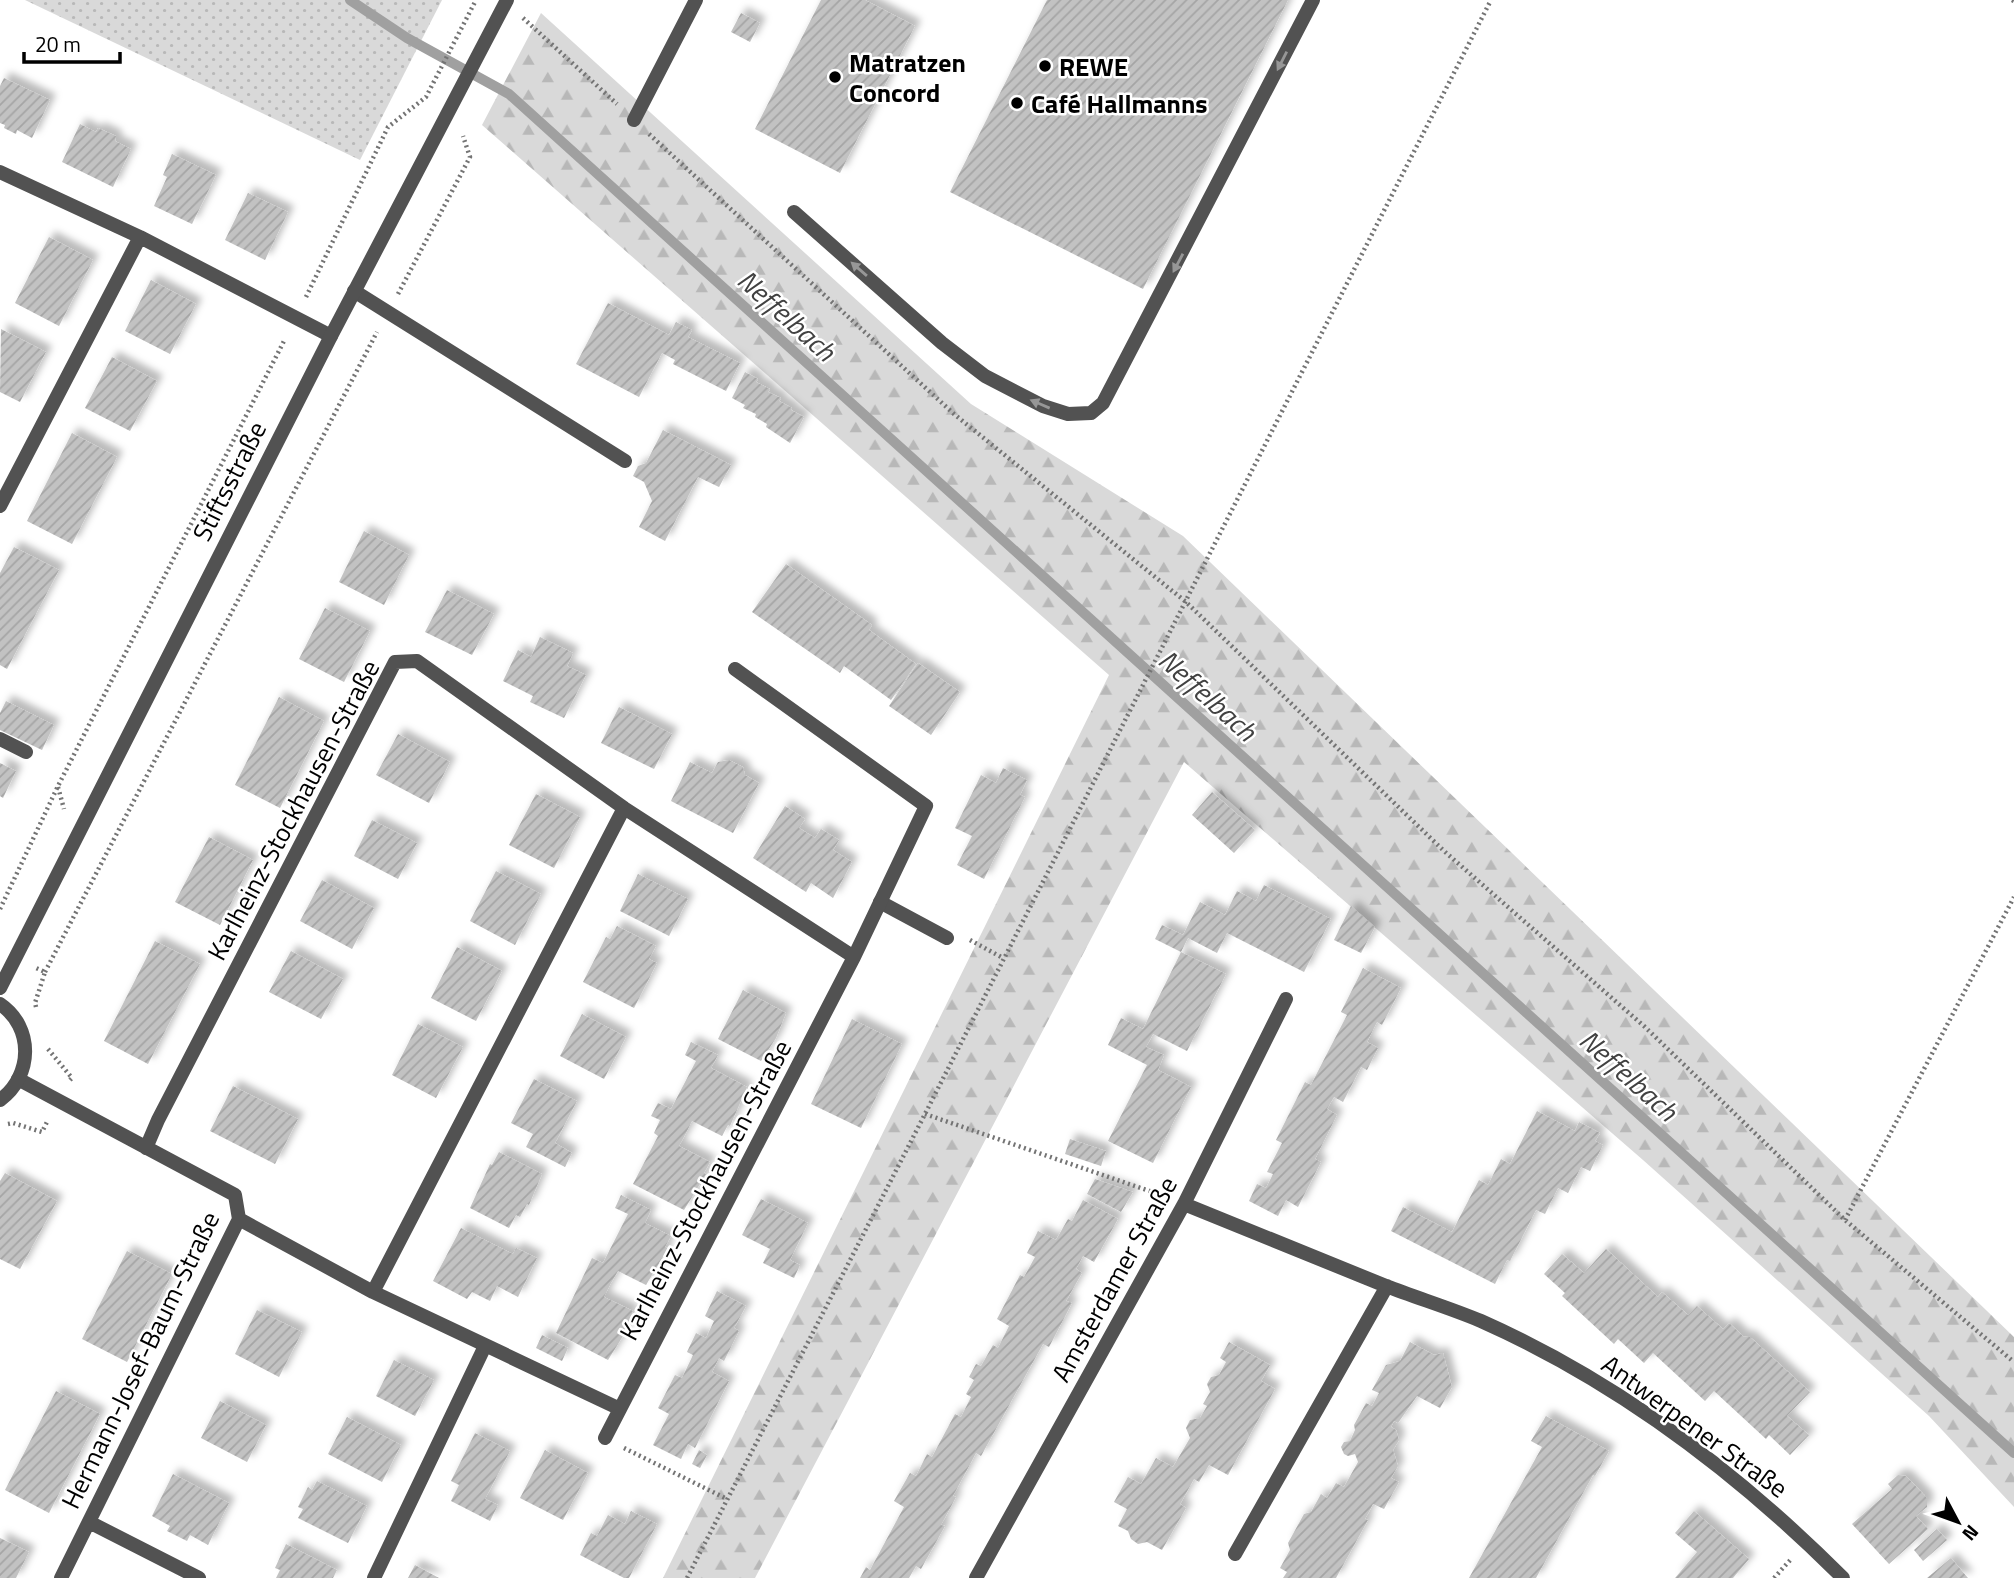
<svg xmlns="http://www.w3.org/2000/svg" width="2014" height="1578" font-family="'Titillium Web',sans-serif">
<defs>
<pattern id="grass-dots" width="8" height="8" patternUnits="userSpaceOnUse" patternTransform="scale(1.75)"><rect width="8" height="8" fill="#d9d9d9"/><path d="M2 2h.1M6 6h.1" fill="none" stroke="#b8b8b8" stroke-width="1.8" stroke-linecap="round"/></pattern>
<pattern id="forest-firs" width="22" height="20" patternUnits="userSpaceOnUse" patternTransform="scale(1.75)"><rect width="22" height="20" fill="#d9d9d9"/><path d="M5 1l3.5 6h-7zM16 11l3.5 6h-7z" fill="#b8b8b8"/></pattern>
<pattern id="building-hatch" width="6" height="6" patternUnits="userSpaceOnUse" patternTransform="scale(1.75)"><rect width="6" height="6" fill="#c2c2c2"/><path d="M-1 1l2-2M0 6l6-6M5 7l2-2" fill="none" stroke="#a5a5a5"/></pattern>
<filter id="shadow"><feDropShadow dx="6" dy="-6" stdDeviation="3.5" flood-color="#0004"/></filter>
</defs>
<rect width="100%" height="100%" fill="#fff"/>
<path fill="url(#grass-dots)" d="M25,0H442L360,160Z"/>
<path fill="url(#forest-firs)" d="M541,13L971,404L1183,536L2014,1337V1507L1929,1416L1643,1160L1184,762L755,1578H663L1109,675L482,125Z"/>
<g fill="none" stroke-linecap="round" stroke-linejoin="round">
<path stroke="#a0a0a0" stroke-width="10" d="M350,0L407,38L509,94L2014,1453"/>
</g>
<path fill="url(#building-hatch)" filter="url(#shadow)" d="M821,0H865L915,26L840,173L755,129Z
M1047,0H1288L1143,289L950,192Z
M741,13L760,23L750,42L731,32Z
M4,78L50,100L32,138L17,130L16,134L4,128L5,125L0,123V86Z
M80,124L96,132L98,128L116,136L115,141L131,149L113,187L62,162Z
M172,154L216,175L192,224L154,206L167,177L163,175Z
M248,193L288,212L265,260L225,240Z
M49,237L93,260L59,326L15,303Z
M151,280L196,304L170,354L125,331Z
M608,303L669,335L676,322L692,330L688,337L740,363L726,391L673,364L675,360L662,353L639,397L576,364Z
M1,329L46,352L20,402L0,392Z
M112,357L157,381L130,431L85,408Z
M745,372L758,379L756,382L770,389L768,392L781,398L779,401L792,408L791,410L804,417L790,443L766,427L767,424L755,417L756,414L743,408L745,405L732,398Z
M663,430L731,465L719,487L698,477L665,541L639,527L652,501L644,482L633,476L638,466L646,463Z
M72,433L117,457L72,544L27,521Z
M364,531L409,555L384,605L339,582Z
M14,547L59,570L7,669L0,665V573Z
M786,564L872,625L869,630L916,664L891,700L844,666L840,673L752,612Z
M447,590L494,614L472,655L425,632Z
M325,608L370,631L344,682L299,659Z
M540,637L573,653L567,666L586,675L564,718L530,702L533,696L503,681L518,650L531,657Z
M918,663L960,692L931,735L889,706Z
M279,697L324,721L280,808L235,785Z
M6,701L54,725L42,750L0,730V713Z
M619,707L672,734L654,769L601,743Z
M398,734L450,762L429,803L376,775Z
M729,760L743,767L745,775L759,783L733,833L671,801L690,762L712,773L718,762Z
M0,763L16,771L3,798L0,796Z
M1003,768L1027,780L1020,795L1025,797L984,879L957,865L972,836L955,828L981,775L996,783Z
M1212,792L1255,830L1234,853L1192,815Z
M536,794L580,817L554,868L509,845Z
M785,806L805,819L799,828L815,838L821,829L839,840L833,850L852,862L833,898L811,883L806,892L753,858Z
M372,820L417,843L398,879L354,856Z
M209,837L253,860L220,925L175,902Z
M496,871L541,894L515,945L470,921Z
M638,874L688,899L669,936L620,911Z
M322,880L374,908L352,949L300,921Z
M1264,885L1331,919L1304,972L1227,933L1217,953L1188,938L1181,952L1226,974L1187,1051L1153,1034L1146,1047L1164,1055L1158,1070L1191,1087L1153,1163L1108,1141L1147,1065L1108,1045L1121,1018L1143,1029L1181,952L1155,939L1162,925L1183,935L1200,902L1225,915L1237,891L1256,901Z
M1351,906L1375,927L1361,953L1334,940Z
M617,926L656,946L649,959L657,963L634,1008L583,982L606,937L610,939Z
M155,941L200,964L148,1064L104,1041Z
M457,947L502,971L476,1021L431,998Z
M291,951L343,979L321,1019L269,992Z
M1363,968L1401,988L1382,1025L1377,1022L1367,1042L1378,1048L1367,1070L1361,1067L1343,1102L1334,1097L1327,1109L1337,1115L1315,1159L1321,1162L1298,1207L1286,1200L1278,1216L1249,1201L1257,1184L1266,1188L1273,1174L1267,1172L1282,1143L1276,1140L1305,1082L1311,1085L1317,1073L1347,1015L1341,1012Z
M743,990L786,1013L776,1038L761,1061L718,1039Z
M582,1014L626,1037L604,1079L560,1056Z
M852,1019L902,1044L861,1128L811,1104Z
M418,1024L463,1047L436,1098L392,1075Z
M691,1042L718,1055L711,1068L747,1087L730,1126L728,1125L722,1136L692,1121L686,1133L679,1146L710,1162L704,1173L706,1174L684,1210L633,1184L658,1136L654,1133L660,1120L651,1116L658,1103L671,1109L696,1061L685,1055Z
M534,1079L577,1101L555,1143L572,1153L565,1167L526,1147L533,1134L511,1123Z
M233,1086L298,1119L275,1164L210,1131Z
M1537,1111L1575,1131L1579,1122L1600,1133L1595,1141L1603,1145L1590,1171L1581,1167L1568,1193L1558,1188L1545,1214L1536,1210L1510,1261L1507,1260L1495,1284L1391,1231L1403,1207L1452,1232L1479,1180L1488,1185L1501,1159L1510,1164Z
M1070,1139L1106,1151L1101,1166L1065,1154Z
M499,1152L542,1174L529,1205L527,1204L520,1217L516,1215L509,1228L470,1208L490,1164L492,1165Z
M5,1173L57,1201L20,1269L0,1259V1181Z
M1095,1179L1133,1192L1121,1212L1087,1194Z
M621,1195L651,1210L645,1223L671,1236L665,1247L668,1248L646,1285L618,1271L611,1283L604,1297L633,1311L623,1336L608,1360L556,1333L592,1258L603,1263L628,1214L615,1208Z
M761,1199L808,1223L790,1260L800,1265L794,1278L763,1263L770,1249L742,1235Z
M1083,1200L1118,1219L1094,1262L1083,1256L1076,1269L1082,1273L1066,1301L1072,1303L1049,1347L1043,1344L981,1456L976,1453L953,1496L956,1497L941,1525L945,1526L921,1569L916,1566L909,1578H860L866,1567L870,1570L904,1507L894,1501L910,1473L916,1476L927,1454L932,1457L955,1414L961,1417L971,1397L966,1394L974,1380L969,1377L976,1364L981,1366L993,1345L998,1348L1009,1326L997,1319L1020,1275L1024,1277L1035,1257L1027,1253L1038,1231L1056,1240L1068,1219L1072,1221Z
M461,1228L513,1254L516,1248L537,1258L518,1297L497,1286L490,1301L472,1292L467,1299L433,1281Z
M1606,1249L1658,1297L1662,1292L1688,1315L1697,1306L1723,1329L1729,1323L1744,1337L1749,1336L1810,1392L1787,1416L1809,1435L1790,1455L1769,1435L1766,1439L1714,1391L1705,1401L1653,1353L1644,1363L1618,1339L1614,1344L1562,1296L1565,1293L1544,1274L1562,1254L1584,1273Z
M127,1251L172,1274L127,1362L82,1339Z
M717,1291L746,1306L734,1328L739,1331L724,1361L719,1358L712,1372L729,1381L695,1448L688,1444L681,1459L653,1445L669,1414L658,1408L675,1375L682,1378L693,1355L687,1352L696,1333L706,1338L714,1321L705,1316Z
M257,1310L302,1332L279,1377L235,1354Z
M542,1335L568,1348L562,1361L536,1348Z
M1229,1342L1270,1365L1261,1381L1275,1389L1228,1475L1209,1465L1199,1482L1194,1479L1180,1504L1186,1508L1162,1550L1147,1542L1138,1544L1131,1539L1128,1531L1118,1526L1127,1509L1114,1502L1128,1477L1141,1484L1156,1458L1173,1467L1190,1438L1186,1428L1190,1420L1200,1418L1207,1406L1203,1404L1210,1392L1207,1384L1211,1377L1219,1375L1226,1362L1220,1358Z
M1410,1342L1434,1355L1443,1353L1452,1387L1440,1408L1417,1396L1398,1423L1394,1421L1391,1427L1396,1430L1399,1440L1393,1450L1398,1466L1391,1478L1399,1482L1384,1509L1373,1504L1365,1519L1368,1520L1336,1578H1283L1287,1572L1280,1568L1290,1550L1288,1543L1304,1514L1311,1512L1321,1494L1327,1498L1336,1483L1344,1487L1358,1462L1355,1454L1348,1456L1344,1454L1341,1447L1344,1442L1350,1441L1355,1430L1354,1425L1366,1403L1372,1406L1379,1393L1372,1390L1386,1365L1400,1361Z
M394,1360L434,1380L415,1416L376,1396Z
M56,1391L100,1414L49,1513L5,1490Z
M220,1401L266,1425L247,1462L201,1438Z
M1546,1416L1609,1451L1595,1476L1593,1475L1536,1578H1469L1542,1447L1531,1441Z
M347,1417L401,1445L382,1482L328,1454Z
M475,1433L510,1451L485,1499L498,1505L490,1521L451,1501L459,1485L451,1481Z
M545,1450L588,1473L563,1520L520,1498Z
M699,1450L707,1455L700,1468L692,1464Z
M173,1474L229,1503L208,1545L190,1535L187,1541L167,1531L170,1526L152,1516Z
M1898,1475L1906,1476L1927,1498V1507L1916,1516L1928,1529L1889,1564L1852,1524L1892,1489L1888,1484Z
M317,1481L367,1506L348,1543L298,1518L303,1509L298,1507L308,1487L312,1490Z
M631,1511L657,1524L629,1578H624L580,1555L591,1533L597,1536L608,1515L625,1524Z
M1694,1511L1749,1559L1733,1578H1675L1697,1552L1675,1533Z
M1937,1529L1947,1540L1923,1561L1914,1550Z
M0,1538L29,1552L16,1578H0Z
M286,1544L337,1570L333,1578H276L280,1570L275,1568Z
M1951,1558L1968,1578H1927Z
M415,1565L439,1578H408Z"/>
<g fill="none" stroke-linecap="round" stroke-linejoin="round">
<path stroke="#747474" stroke-width="4.5" stroke-dasharray="2 3.5" stroke-linecap="butt" d="M2012,0L2014,1
M523,18L617,104
M649,134L954,414L1186,602L1444,851L1645,1027L1845,1220L2014,1362
M398,294L470,157L463,136
M306,297L388,127L426,97L476,0
M58,787L64,809
M0,909L58,786L285,339
M970,940L1003,958
M45,972L377,332
M36,1007L35,1003L45,972L36,968
M48,1049L72,1078L70,1080
M925,1114L1164,1196
M8,1124L13,1123L42,1132L47,1122
M1845,1220L2014,897
M624,1448L727,1499
M687,1578L925,1114L1491,0
M1774,1578L1792,1558"/>
<path stroke="#525252" stroke-width="14" d="M634,120L696,0
M794,212L942,343L985,376L1043,406L1068,414L1091,413L1103,403L1313,0
M354,291L625,461
M880,902L947,938"/>
<path stroke="#525252" stroke-width="14" d="M0,172L140,237L331,336
M0,506L140,237
M0,739L26,752
M18,1079L235,1195L239,1219L61,1578
M146,1148L158,1120L395,662L417,661L624,808L854,957
M1184,1204C1252,1231 1319,1259 1386,1286C1417,1298 1450,1308 1481,1321C1616,1381 1739,1474 1843,1578
M239,1219L373,1292L618,1408
M373,1292L624,808
M605,1438L854,957L926,806L735,669
M89,1522L199,1578
M1235,1554L1387,1286
M374,1578L485,1346
M976,1578L1184,1204L1286,999"/>
<path stroke="#525252" stroke-width="14" d="M0,988L331,336L507,0
M0,1004C34,1027 33,1076 0,1100"/>
</g>
<defs><path id="oneway-solid" d="M-6-.8H1V-3.2L6.5 0L1 3.2V.8H-6Z" transform="scale(1.75)"/></defs>
<g fill="#979797">
<use href="#oneway-solid" transform="translate(1282 61) rotate(117)"/>
<use href="#oneway-solid" transform="translate(1178 263) rotate(118)"/>
<use href="#oneway-solid" transform="translate(859 269) rotate(-139)"/>
<use href="#oneway-solid" transform="translate(1040 404) rotate(-157)"/>
</g>
<g fill="#000" stroke="#fff" stroke-width="2.5">
<circle cx="1045" cy="66" r="7"/>
<circle cx="835" cy="77" r="7"/>
<circle cx="1017" cy="103" r="7"/>
</g>
<g text-anchor="middle" dominant-baseline="central" stroke-width="5" stroke-linejoin="round" paint-order="stroke">
<g font-size="26" font-weight="bold" fill="#000" stroke="#fff" text-anchor="start">
<text x="849" y="62">Matratzen<tspan x="849" dy="30">Concord</tspan></text>
<text x="1059" y="66">REWE</text>
<text x="1031" y="103">Café Hallmanns</text>
</g>
<g font-size="26" fill="#000" stroke="#fff">
<text transform="translate(229 481) rotate(-63)">Stiftsstraße</text>
<text transform="translate(293 810) rotate(-62)">Karlheinz-Stockhausen-Straße</text>
<text transform="translate(705 1190) rotate(-62)">Karlheinz-Stockhausen-Straße</text>
<text transform="translate(1114 1279) rotate(-61)">Amsterdamer Straße</text>
<text transform="translate(140 1360) rotate(-64)">Hermann-Josef-Baum-Straße</text>
<text transform="translate(1695 1426) rotate(36)">Antwerpener Straße</text>
</g>
<g font-size="28" font-style="italic" fill="#414141" stroke="#fff">
<text transform="translate(787 315) rotate(42)">Neffelbach</text>
<text transform="translate(1208 695) rotate(42)">Neffelbach</text>
<text transform="translate(1629 1075) rotate(42)">Neffelbach</text>
</g>
</g>
<g transform="translate(1958 1522) rotate(131)" stroke="#ffffff" stroke-width="5" paint-order="stroke">
<path d="M0-5L12 26L0 18L-12 26Z" fill="#000000"/>
<text y="-10" font-size="19" font-weight="bold" text-anchor="middle" fill="#000000">N</text>
</g>
<path d="M24 52v10h96v-10" fill="none" stroke="#000000" stroke-width="3.5"/>
<text x="35" y="52" font-size="21" fill="#000000" stroke="#ffffff" stroke-width="5" paint-order="stroke">20 m</text>
</svg>
